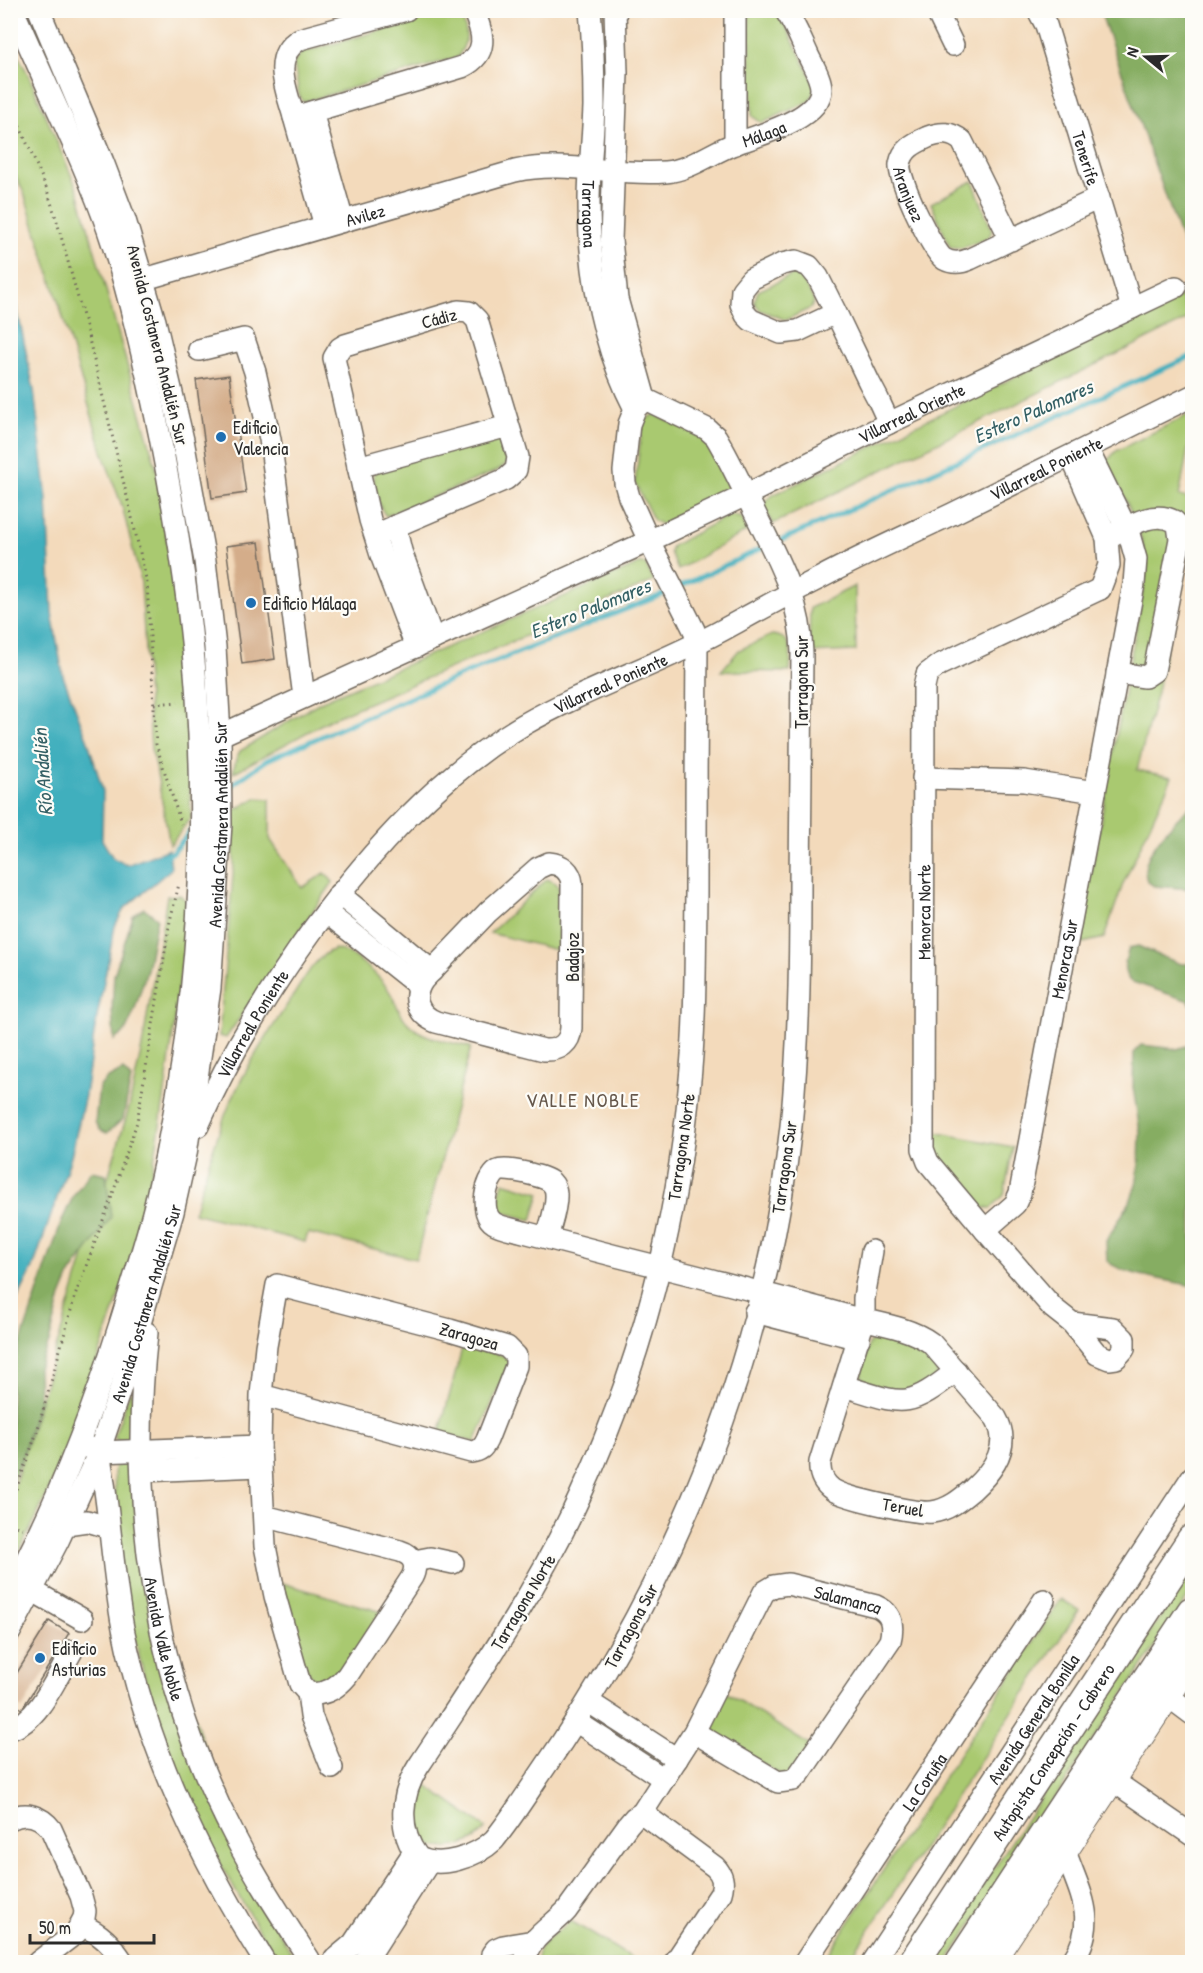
<svg xmlns="http://www.w3.org/2000/svg" width="1203" height="1973" font-family="'Patrick Hand',sans-serif">
<rect width="100%" height="100%" fill="#fdfcf7"/>
<filter id="ink" filterUnits="userSpaceOnUse"><feTurbulence type="fractalNoise" baseFrequency=".0167" numOctaves="2"/><feDisplacementMap in="SourceGraphic" scale="12" xChannelSelector="R" yChannelSelector="G"/><feConvolveMatrix kernelMatrix="1 2 1 2 8 2 1 2 1" color-interpolation-filters="sRGB"/></filter>
<filter id="wash" filterUnits="userSpaceOnUse"><feTurbulence type="fractalNoise" baseFrequency=".008" numOctaves="4" result="noise"/><feDisplacementMap in="SourceGraphic" scale="24" xChannelSelector="R" yChannelSelector="G"/><feGaussianBlur stdDeviation="1.35" result="paint"/><feColorMatrix in="noise" values="0 0 0 0 0 0 0 0 0 0 0 0 0 0 0 0 0 1.4 0 .05"/><feComposite in="paint" operator="in"/></filter>
<g filter="url(#wash)">
<rect width="100%" height="100%" fill="#f3dabb"/>
<path fill="#a9c970" stroke="#6a7a4e" stroke-width="1.5" d="M449,11L461,15C468,35 469,38 458,57L303,102L299,95L294,63L301,53Z
M754,11H766L780,15L816,87L810,101L762,123L752,116L749,17Z
M10,40L28,74L78,191L156,467L183,648L191,818L170,845L155,763L151,749L141,582L122,506L103,454L59,304L24,193L11,167Z
M973,181L992,231L988,238L962,248L950,247L931,203Z
M794,274L802,278L814,301L811,308L786,320L760,310L754,302L758,291Z
M1181,296L1190,318L773,524L764,509L765,501L773,495Z
M1192,413V428L1179,496L1192,499V510L1157,692L1137,770L1172,777L1123,884L1104,938L1078,944L1147,569C1144,531 1125,500 1109,466L1108,460L1116,451Z
M654,414L703,438L710,444L728,485L725,497L663,525L654,521L635,483L643,421Z
M500,433L508,462L499,470L386,516C377,505 373,485 374,471Z
M729,515L742,518L747,531L678,570L670,552L672,546Z
M639,564H645L654,581L331,719L233,773L236,759L240,751L320,702Z
M855,586L856,651L809,653L810,608Z
M772,635C794,636 791,655 790,672L721,671L739,650Z
M256,798L270,799V839L302,888L325,873L333,882L226,1038L219,1036L234,864L233,811Z
M547,879L556,883L559,888L560,951L490,933Z
M180,895L186,901V932C174,1021 165,1110 147,1197C136,1249 118,1299 101,1349C76,1423 50,1497 11,1566V1497L129,1108L142,1047L167,896Z
M335,949C354,952 382,977 391,994C396,1003 400,1015 407,1022C422,1039 450,1042 471,1047L416,1259L308,1233L305,1242L194,1213C204,1178 214,1142 228,1108C245,1068 269,1032 293,996C304,979 316,955 335,949Z
M934,1132L1013,1147L1004,1195L991,1208H980L933,1153Z
M503,1182L540,1193L532,1220L495,1210Z
M878,1337L915,1346L925,1353L937,1368V1375L934,1380L900,1394L863,1383L861,1371L869,1343Z
M464,1341L511,1359L475,1442L439,1434Z
M130,1392H133V1437L130,1441H118L114,1437Z
M119,1460H127L132,1466L137,1532L244,1874L291,1952L277,1961C248,1911 216,1862 193,1809C154,1723 126,1627 117,1533C115,1512 115,1490 114,1469Z
M1192,1569V1591L947,1962H932Z
M282,1583L382,1612C374,1625 352,1665 342,1673C337,1677 328,1683 321,1682C299,1679 286,1602 282,1583Z
M1061,1599L1079,1610L848,1962H823Z
M721,1689L812,1747L785,1777L707,1732L706,1720Z
M422,1783L486,1828C475,1845 447,1851 429,1845C416,1828 415,1802 422,1783Z
M571,1921L638,1962H537C535,1944 558,1932 571,1921Z"/>
<path fill="#86ad62" stroke="#586c46" stroke-width="1.5" d="M1100,11H1192V270Z
M1192,805V889L1154,886L1147,881C1146,877 1145,874 1145,871C1145,850 1177,818 1192,805Z
M144,908L157,918L147,970L134,1012L125,1032L114,1040L112,1011L114,975L133,916Z
M1138,946L1163,957L1181,964H1190L1192,951V1006L1189,1001L1130,981C1121,970 1125,962 1129,948Z
M1192,1044V1286C1171,1280 1122,1275 1107,1261L1106,1241L1130,1202L1136,1185L1139,1167L1140,1132L1133,1087L1134,1052L1141,1045L1177,1049Z
M123,1070L131,1079L123,1119L107,1133L100,1130L95,1122L99,1087L108,1078Z
M91,1171L106,1174L111,1217L71,1273L61,1297L49,1342L38,1368L39,1399L23,1453L11,1485V1371L62,1220L74,1195Z"/>
<path fill="#41afbd" stroke="#366d74" stroke-width="1.5" d="M11,288L18,313L34,390L47,499L52,613L63,676L88,741L103,791L102,840L113,858L127,865L169,849L171,869L124,909L115,926L95,1027L85,1095L71,1157L33,1268L11,1312Z"/>
<g fill="none" stroke-linecap="round" stroke-linejoin="round">
<path stroke="#41afbd" stroke-width="5" d="M775,543L1192,356
M677,588L767,546
M226,789L267,760L467,673L669,592
M164,858L173,852L193,828"/>
</g>
<g id="blocks">
<path fill="#d4ad8a" d="M229,375L246,493L212,498L196,380Z
M259,542L275,659L242,664L226,546Z
M49,1621L69,1633L22,1709L10,1702V1684Z"/>
</g>
</g>
<g filter="url(#ink)">
<use href="#blocks" fill-opacity="0" stroke="#71685d" stroke-width="1.5"/>
<g fill="none" stroke-linecap="round" stroke-linejoin="round">
<g stroke="#71685d" stroke-width="24">
<g id="minor">
<path d="M406,10L300,39C270,56 287,91 294,117L462,67C489,54 484,34 473,10"/>
<path id="s1" d="M590,10C593,42 594,74 594,106C593,138 589,170 589,202C589,274 602,345 635,409"/>
<path d="M615,10L617,73L611,240L617,299L645,399"/>
<path d="M936,10L953,45"/>
<path id="s2" d="M1038,10L1046,25L1132,308"/>
<path d="M312,112L343,221"/>
<path d="M294,117L325,226"/>
<path d="M735,144V17L737,10"/>
<path id="s3" d="M1011,240L962,141C951,132 941,132 928,137C915,143 903,148 900,164C897,177 933,252 944,259C953,264 961,263 970,259L1099,198"/>
<path id="s4" d="M131,283L515,171C564,160 615,176 665,172C691,170 713,151 737,143C760,135 821,118 821,89C821,78 813,66 808,55C801,40 795,24 785,10"/>
<path d="M836,313L798,331L781,333L751,320L746,315L741,304L742,290L751,279L782,264L796,261L809,266L818,277L836,313L869,382L878,399L889,423"/>
<path d="M199,350L244,339L255,372L270,439L304,697"/>
<path d="M645,399L707,429L716,437C731,462 743,489 756,515C778,561 801,600 802,653C801,731 801,808 800,886C800,966 799,1046 791,1126C766,1359 674,1581 541,1773C526,1795 511,1819 494,1840C477,1856 440,1870 418,1857C397,1830 401,1794 418,1767C476,1679 536,1593 580,1496C639,1368 676,1230 689,1090C696,1025 695,959 696,894C696,810 696,727 697,643L694,630L649,541L629,497L625,483L624,471L629,424L635,409Z"/>
<path d="M1071,456L1107,538L1109,565L1100,589"/>
<path d="M358,467L508,426"/>
<path d="M395,526L401,551L433,639"/>
<path d="M375,535L506,479L516,470L518,457L477,320L469,312L458,311L345,345L340,348L334,358L370,520L381,555L416,647"/>
<path d="M1107,538C1127,528 1152,509 1174,521L1178,525L1180,539L1154,671L1145,677L1117,673"/>
<path id="s5" d="M210,740L649,541L746,495L889,423L1176,287"/>
<path d="M923,778L1024,781L1095,792"/>
<path d="M549,863C562,864 571,871 572,884L571,1028C570,1043 560,1051 544,1050L436,1022C417,1014 411,997 423,980L488,912L538,868Z"/>
<path d="M339,894L432,971"/>
<path d="M326,912L419,986"/>
<path id="s6" d="M198,1126C229,1055 269,990 314,928C372,850 438,776 523,725C586,689 655,666 719,632C752,614 786,595 820,578C863,555 908,535 952,514C1032,475 1112,435 1192,396"/>
<path id="s7" d="M985,1230L1015,1204L1020,1193L1134,584L1136,559L1129,534L1087,448"/>
<path d="M547,1238C550,1225 557,1208 556,1194C556,1190 554,1185 551,1182C544,1176 506,1167 498,1171C485,1179 479,1214 494,1223C502,1228 514,1229 524,1232C555,1240 586,1248 616,1256C693,1275 769,1294 845,1315C874,1323 907,1326 931,1343L996,1418C1012,1446 993,1471 972,1490C960,1500 948,1510 932,1512C917,1514 846,1498 833,1490C823,1483 819,1473 820,1462L864,1320V1298L872,1251"/>
<path d="M755,1312L859,1339"/>
<path id="s8" d="M1072,1323L1113,1328L1124,1339V1349L1116,1358L1109,1359L1097,1354L1072,1323L1053,1308L985,1230L928,1162L923,1149L924,687L927,674L939,665L1100,589"/>
<path id="s9" d="M147,1333C128,1503 154,1683 234,1835C256,1878 283,1919 309,1959"/>
<path d="M844,1386C903,1404 906,1411 956,1371"/>
<path d="M261,1395L471,1452C480,1451 483,1448 487,1440L516,1366V1356L507,1347L450,1330L277,1285L266,1346L261,1395L260,1446L265,1546L275,1596L300,1684L308,1693C324,1696 337,1688 347,1676L412,1577C418,1565 413,1555 400,1551L264,1516"/>
<path d="M87,1447L99,1452L260,1446"/>
<path d="M99,1452C110,1510 112,1570 123,1628C147,1749 200,1859 265,1962"/>
<path d="M142,1471L261,1466"/>
<path d="M66,1524L87,1521L108,1527"/>
<path d="M414,1561L430,1558L453,1563"/>
<path d="M10,1590C57,1506 91,1416 120,1324C132,1285 145,1245 155,1205C194,1041 208,867 197,698C191,610 177,523 160,437C147,373 133,308 113,245C98,198 78,153 57,108C42,75 28,43 13,10"/>
<path d="M33,1591L82,1619"/>
<path id="s10" d="M10,1632L58,1541L99,1452L122,1384L173,1212L186,1154L210,988L221,824L220,735L215,647L205,561L183,440L155,321L125,220L103,162L39,10"/>
<path d="M308,1693L311,1716L332,1768"/>
<path d="M1168,1696L1192,1714"/>
<path d="M589,1702L677,1759"/>
<path d="M577,1722L664,1779"/>
<path d="M10,1729C39,1722 58,1674 72,1651"/>
<path d="M1112,1780L1192,1835"/>
<path d="M642,1813L715,1867C723,1875 724,1883 721,1893L675,1962"/>
<path d="M10,1819C26,1811 41,1816 51,1829L81,1896L85,1911L84,1918L76,1933L38,1962"/>
<path d="M1065,1851C1079,1892 1100,1921 1072,1962"/>
<path d="M81,1925C101,1933 112,1945 123,1962"/>
<path d="M335,1959L353,1944L414,1852"/>
<path d="M365,1962L429,1862"/>
<path d="M494,1962L492,1954L496,1949L503,1946L534,1941"/>
<path id="s11" d="M526,1962C525,1940 553,1926 567,1910L628,1825L634,1818L642,1813L694,1732L764,1592L774,1586L788,1584L876,1606C892,1613 894,1625 890,1641L800,1773L793,1780L778,1782L694,1732"/>
<path id="s12" d="M805,1962L1044,1600"/>
<path id="s13" d="M873,1962L1192,1477"/>
</g>
</g>
<g stroke="#71685d" stroke-width="28">
<path id="major" d="M991,1962L1192,1659"/>
</g>
<g stroke="#71685d" stroke-width="33">
<g id="highway">
<path id="s14" d="M914,1962L1192,1540"/>
<path d="M961,1962L1192,1612"/>
</g>
</g>
<path stroke="#71685d" stroke-width="3" stroke-dasharray="1.5 4.5" stroke-linecap="butt" d="M10,104L46,187L56,218L86,327L130,509L147,583L156,744L181,824
M154,704L178,702
M1187,1460L1192,1451
M10,1506L37,1432L75,1296L112,1196L137,1122L170,921L179,884
M10,1525L23,1528"/>
<use href="#minor" stroke="#fff" stroke-width="21"/>
<use href="#major" stroke="#fff" stroke-width="26"/>
<use href="#highway" stroke="#fff" stroke-width="30"/>
</g>
</g>
<g fill="#1f6fb2" stroke="#fdfcf7" stroke-width="2">
<circle cx="221" cy="437" r="6"/>
<circle cx="251" cy="603" r="6"/>
<circle cx="40" cy="1658" r="6"/>
</g>
<g text-anchor="middle" dominant-baseline="central" stroke-width="4.5" stroke-linejoin="round" paint-order="stroke">
<g font-size="18" fill="#2b2b2b" stroke="#fdfcf7">
<text stroke="none"><textPath href="#s4" startOffset="657">Málaga</textPath></text>
<text stroke="none"><textPath href="#s2" startOffset="156">Tenerife</textPath></text>
<text stroke="none"><textPath href="#s3" startOffset="219">Aranjuez</textPath></text>
<text stroke="none"><textPath href="#s1" startOffset="204">Tarragona</textPath></text>
<text stroke="none"><textPath href="#s4" startOffset="244">Avilez</textPath></text>
<text transform="translate(439 318) rotate(-15)">Cádiz</text>
<text transform="translate(158 345) rotate(76)">Avenida Costanera Andalién Sur</text>
<text stroke="none"><textPath href="#s5" startOffset="774">Villarreal Oriente</textPath></text>
<text stroke="none"><textPath href="#s6" startOffset="1106">Villarreal Poniente</textPath></text>
<text transform="translate(801 682) rotate(-90)">Tarragona Sur</text>
<text stroke="none"><textPath href="#s6" startOffset="620">Villarreal Poniente</textPath></text>
<text stroke="none"><textPath href="#s10" startOffset="843">Avenida Costanera Andalién Sur</textPath></text>
<text stroke="none"><textPath href="#s8" startOffset="606">Menorca Norte</textPath></text>
<text transform="translate(572 957) rotate(-90)">Badajoz</text>
<text stroke="none"><textPath href="#s7" startOffset="290">Menorca Sur</textPath></text>
<text stroke="none"><textPath href="#s6" startOffset="116">Villarreal Poniente</textPath></text>
<text transform="translate(681 1147) rotate(-82)">Tarragona Norte</text>
<text transform="translate(784 1167) rotate(-82)">Tarragona Sur</text>
<text stroke="none"><textPath href="#s10" startOffset="357">Avenida Costanera Andalién Sur</textPath></text>
<text transform="translate(469 1336) rotate(16)">Zaragoza</text>
<text transform="translate(903 1507) rotate(10)">Teruel</text>
<text transform="translate(523 1602) rotate(-59)">Tarragona Norte</text>
<text stroke="none"><textPath href="#s11" startOffset="532">Salamanca</textPath></text>
<text transform="translate(631 1626) rotate(-62)">Tarragona Sur</text>
<text stroke="none"><textPath href="#s9" startOffset="308">Avenida Valle Noble</textPath></text>
<text stroke="none"><textPath href="#s13" startOffset="291">Avenida General Bonilla</textPath></text>
<text stroke="none"><textPath href="#s14" startOffset="252">Autopista Concepción - Cabrero</textPath></text>
<text stroke="none"><textPath href="#s12" startOffset="216">La Coruña</textPath></text>
</g>
<g font-size="18" fill="#2b2b2b" stroke="#fdfcf7" text-anchor="start">
<text x="233" y="427">Edificio<tspan x="233" dy="21">Valencia</tspan></text>
<text x="263" y="603">Edificio Málaga</text>
<text x="52" y="1648">Edificio<tspan x="52" dy="21">Asturias</tspan></text>
</g>
<g font-size="20" font-style="italic" fill="#346065" stroke="#fdfcf7">
<text transform="translate(1033 411) rotate(-24)">Estero Palomares</text>
<text transform="translate(590 608) rotate(-22)">Estero Palomares</text>
<text transform="translate(42 772) rotate(-94)">Río Andalién</text>
</g>
<g font-size="20" letter-spacing="1.5" fill="#66584c" stroke="#fdfcf7">
<text x="583" y="1099">VALLE NOBLE</text>
</g>
</g>
<rect width="1203" height="1973" fill="none" stroke="#fdfcf7" stroke-width="36"/>
<g transform="translate(1146 57) rotate(289)" stroke="#fdfcf7" stroke-width="4.5" paint-order="stroke">
<path d="M0-4.5L10 22L0 15L-10 22Z" fill="#2b2b2b"/>
<text y="-9" font-size="16" font-weight="bold" text-anchor="middle" fill="#2b2b2b">N</text>
</g>
<path d="M30 1934v9h124v-9" fill="none" stroke="#2b2b2b" stroke-width="3"/>
<text x="39" y="1934" font-size="18" fill="#2b2b2b" stroke="#fdfcf7" stroke-width="4.5" paint-order="stroke">50 m</text>
</svg>
